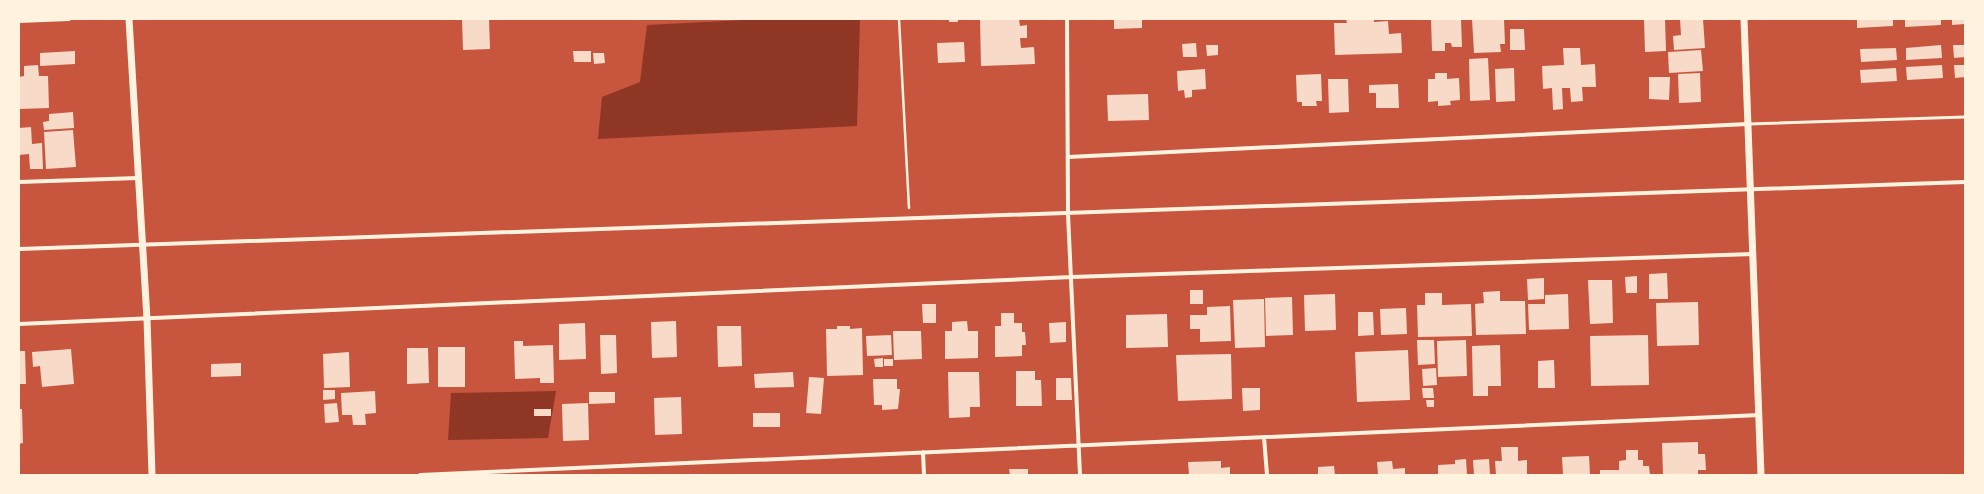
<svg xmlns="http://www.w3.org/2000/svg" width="1984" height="494" font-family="Overpass,sans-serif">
<rect width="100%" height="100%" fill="#c8553d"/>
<path fill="#8f3625" d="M765,19H860L857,126L598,139L602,97L640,82L647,25Z
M556,391L548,438L448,440L451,393Z"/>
<path fill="#f7dbc8" d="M462,19H489L490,49L463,50Z
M949,19H958V22H949Z
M980,19H1019L1020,26L1027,25V38H1020L1021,48L1034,47L1035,64L981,66Z
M1114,19H1142V28L1114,29Z
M1346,19H1374V22L1388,21L1389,34L1401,33L1402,53L1335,55L1334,23H1347Z
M1431,19H1461L1462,47H1452L1451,43H1445V51H1432Z
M1472,19H1504L1505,44H1500L1501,52L1474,53Z
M1644,19H1665L1666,51L1645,52Z
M1680,19H1703L1705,48L1674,50L1673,36L1681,35Z
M1857,19H1893V26L1857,28Z
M1905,19H1941V25L1905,27Z
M1952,19H1965V24L1952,25Z
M1510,29H1524L1525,50H1510Z
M964,42L965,62L938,63L937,43Z
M1196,43L1197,57H1183L1182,44Z
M1206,45H1218V55L1207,56Z
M1941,45L1942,58L1906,60V48Z
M1953,45H1965V57L1954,58Z
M1563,48H1580L1581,65L1595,64L1596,87H1582L1583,101L1571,102L1570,88H1562L1563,109L1553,110L1552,88L1543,89L1542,66L1564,65Z
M1896,48L1897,60L1861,62L1860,49Z
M1701,50L1703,71L1669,73L1668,52Z
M75,51V64L40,66V53Z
M573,51H591V62H574Z
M593,53H604L605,63L594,64Z
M1488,58L1490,100L1470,101L1469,59Z
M38,65L39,76H48L49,108L19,109V77L24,76V66Z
M1942,65L1943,78L1907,80L1906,67Z
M1954,65H1965V77L1955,78Z
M1514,68L1515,101L1496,102L1495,69Z
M1896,68L1897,81L1861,83L1860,70Z
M1205,69L1206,89L1192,90V97L1185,98L1184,90L1178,91L1177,71Z
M1435,73H1447V79L1459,78L1460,100L1450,101L1451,105L1438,106V101L1428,102V79H1435Z
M1700,73L1701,102L1679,103L1678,74Z
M1321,74L1322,101H1316L1317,106H1302V102H1297L1296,75Z
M1649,77H1670L1669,100L1649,99Z
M1328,79H1348L1349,112L1329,113Z
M1398,84L1399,108H1376V93H1369V85Z
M1148,94L1149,120L1108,121L1107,95Z
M73,112L74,128L44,130L43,122L49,121V114Z
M31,127L32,144L42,143L43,169H30L29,154L19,155V128Z
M73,130L76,167L46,169L44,132Z
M1667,273L1668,299H1649V274Z
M1637,276V293H1626L1625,277Z
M1544,278V299L1528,300L1527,279Z
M1588,280H1612L1613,323L1590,324Z
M1190,290H1203V304H1190Z
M1500,291V301H1525L1526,334L1476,335L1475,304L1484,303L1483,292Z
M1425,293H1442V305L1471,304L1472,336L1418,337L1417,305H1425Z
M1335,294L1336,330L1305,331L1304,295Z
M1568,294L1569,329L1529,330L1528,304H1545V295Z
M1292,297L1293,335L1266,336L1265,298Z
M1264,299L1265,347L1235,348L1233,300Z
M1698,302L1699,345L1657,346L1656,303Z
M922,304H936V323H923Z
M1230,306L1231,341L1200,342V329H1190V315H1207V307Z
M1406,308L1407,334L1381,335L1380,309Z
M1358,312H1373L1374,335L1358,336Z
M1001,313H1014V323H1022V332H1025L1026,345H1022V356L995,357V326H1001Z
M1167,314L1168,347L1126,348V315Z
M676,321L677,357L652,358L651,322Z
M967,321L968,331H978V358L945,359V331H952V322Z
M1066,322V342L1050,343L1049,323Z
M585,323L586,359L559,360V324Z
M717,326H741L742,366L718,367Z
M837,326H850V329L862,328L863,375L827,376L826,329H837Z
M893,331H921L922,359L894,360Z
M600,335H616L617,373L601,374Z
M891,335L892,355L867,356L866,336Z
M1648,335L1649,385L1591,386L1590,336Z
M1417,340H1434L1435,364L1418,365Z
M1466,340L1467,376L1438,377L1437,341Z
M514,341H523V346L553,345L554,383H540V378L515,379Z
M1500,345L1501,386H1488V396H1473L1472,346Z
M438,347H465V387H438Z
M407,348H428L429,383L407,384Z
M71,349L74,384L42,387L40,366L33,367L32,352Z
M1408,350L1410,400L1357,402L1355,352Z
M19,351H25L26,384H19Z
M349,352L350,387L324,388L323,354Z
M1231,354L1232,399L1178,401L1176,355Z
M883,358V367H875L874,359Z
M884,359H893V366H884Z
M1554,360L1555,388H1538V361Z
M241,363V376L211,377V364Z
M1436,368L1437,385L1423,386L1422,369Z
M1016,371H1035V380H1041L1042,406H1016Z
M793,372L794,387L755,388L754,374Z
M948,372H979L980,407H970V417L949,418Z
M809,377L824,378L821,414L806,413Z
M1056,378H1071L1072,400H1056Z
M873,379H897V389H900L898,409L882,410V405H874Z
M1242,388H1260V410L1243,411Z
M1422,388H1433L1434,398H1423Z
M323,390H335V399L323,400Z
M375,391L376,413L365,414L366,425H353L352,415H342L341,393Z
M589,392H615V403L589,404Z
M681,397L682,434L655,435L654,398Z
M1426,400H1434V407H1427Z
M337,403L339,422L325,423L324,404Z
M588,403L589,440L563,441L562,404Z
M19,409H22L23,443L19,444Z
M534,409H551V416H534Z
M753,413H780V427H753Z
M1698,442V454H1705L1706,470H1698V475H1663L1662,443Z
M1501,447H1518V461L1527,460V475H1496L1495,461H1502Z
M1626,450H1638V460H1643V466H1649L1650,475H1600V470H1619V461L1626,460Z
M1589,456L1590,475H1563L1562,457Z
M1466,459L1467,475H1438V465L1455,464V460Z
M1489,459L1490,475H1474L1473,460Z
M1221,461V468L1230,467V475H1189L1188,462Z
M1392,461L1393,469L1405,468V475H1378L1377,462Z
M1334,466L1335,475H1318V467Z
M1009,469H1028V475H1010Z"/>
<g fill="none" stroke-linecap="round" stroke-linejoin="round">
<path stroke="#fff3e0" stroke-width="2.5" d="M899,19L909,208"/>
<path stroke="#fff3e0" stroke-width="3" d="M1749,124L1965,117"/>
<path stroke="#fff3e0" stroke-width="4" d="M1067,19L1068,214L1080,475
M19,21L69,19
M1068,157L1748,124
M19,182L138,178
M19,249L1965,182
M19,324L1072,277L1753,254
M1264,437L1267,475
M923,452L924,475
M420,475L1760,415"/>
<path stroke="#fff3e0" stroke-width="7" d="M129,19L147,319L152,475
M1744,19L1761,475"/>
</g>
<rect width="1984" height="494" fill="none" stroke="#fff3e0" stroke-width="40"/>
</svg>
